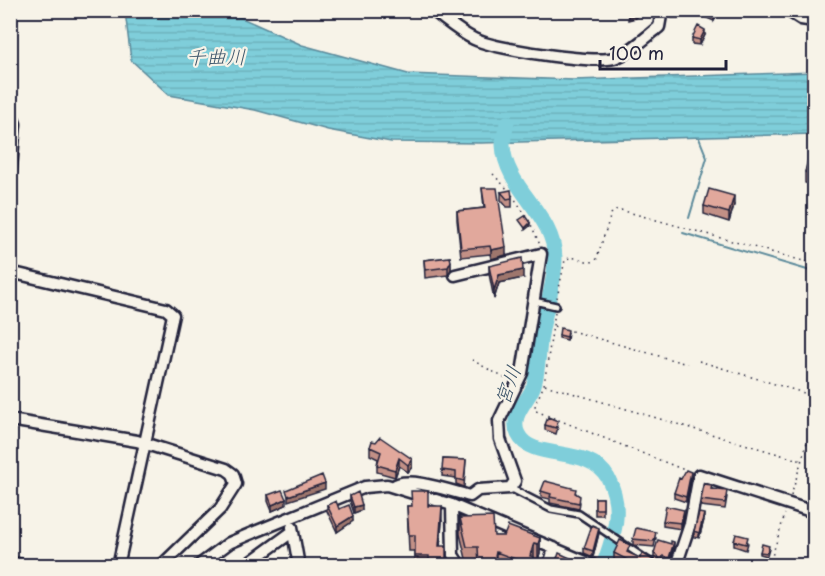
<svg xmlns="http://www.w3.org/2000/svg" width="825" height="576" font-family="'Playpen Sans','Klee One',sans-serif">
<defs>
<pattern id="water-rules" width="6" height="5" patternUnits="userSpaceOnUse" patternTransform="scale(1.5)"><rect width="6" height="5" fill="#7fceda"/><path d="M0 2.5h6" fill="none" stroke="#6db1bc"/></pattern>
</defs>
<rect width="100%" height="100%" fill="#f7f3e8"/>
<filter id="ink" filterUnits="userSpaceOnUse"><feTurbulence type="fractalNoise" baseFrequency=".0167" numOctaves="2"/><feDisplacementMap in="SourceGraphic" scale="12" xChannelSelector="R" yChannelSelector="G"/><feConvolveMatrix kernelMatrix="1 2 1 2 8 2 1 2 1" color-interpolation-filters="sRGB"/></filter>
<g filter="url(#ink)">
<path fill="url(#water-rules)" stroke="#5a899a" stroke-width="1.5" d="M125,11H226L302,45L408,74L574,80L814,72V134L481,143L391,142L328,130L255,110L169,95L131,60Z"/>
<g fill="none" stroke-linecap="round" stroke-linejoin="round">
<path stroke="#5a899a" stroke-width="2" d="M689,218L707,158L699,138
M683,233L814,272"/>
<path stroke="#7fceda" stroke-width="15" d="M507,123C506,129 503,138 503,145C505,189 555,214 555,259C555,284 545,310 541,335C538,352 539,368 534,385C529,401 509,415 518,434C532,463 588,443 608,478C624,508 614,536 603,566"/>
<g stroke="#22223b" stroke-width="10">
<path id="service" d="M534,301L556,306
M510,488L551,509L579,514L656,566"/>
</g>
<g stroke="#22223b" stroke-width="15">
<path id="minor" d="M432,10C446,20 459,32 474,39C495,49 593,64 614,58C630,53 646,37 659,27L662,10
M787,10L801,19L814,21
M10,111L15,124L10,179
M10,272L166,309L173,315L118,566
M10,420L137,441L226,469L233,474L236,484L220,509L161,566
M394,486C406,475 454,492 470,496L478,490L510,488L515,481L500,439L499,421L522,373L541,254L455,275
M452,505L453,555L460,566
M292,527L299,566
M10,562L25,566
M198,566L229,543L250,534L365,487L387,485L452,505L595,566
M245,566L292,532
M549,566L554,548
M676,566L690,524L699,475L814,512"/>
</g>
<path stroke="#22223b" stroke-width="1.5" stroke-dasharray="1.5 4.5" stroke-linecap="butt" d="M493,174L509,191
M512,195L529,220L540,245
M557,298L565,260C576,253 586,265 596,261L611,214L617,209L814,264
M555,312L544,385L535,405L536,411L687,471
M554,326L687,364
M472,360L508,380
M699,361L814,396
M545,385L802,461
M791,496L814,419
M769,566L785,514"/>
<use href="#service" stroke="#f7f3e8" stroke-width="5"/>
<use href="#minor" stroke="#f7f3e8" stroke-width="10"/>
</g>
<path fill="#c29086" stroke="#22223b" stroke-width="1.5" d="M672,10L686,12V18H672Z
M700,10H718V14L714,21L700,15Z
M705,35L700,45L692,44V38Z
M814,148V185L805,183V172Z
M482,188L506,255L491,259L490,254L461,257L457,220V211L484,208Z
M501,192L512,198V207H507L501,200Z
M734,205L729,222L704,214V206Z
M450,257L451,269L448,275L425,278L424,260Z
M489,266L523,278L499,283L494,299L489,274Z
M568,333L567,340L559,338V335Z
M545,425L558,427L556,434L545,430Z
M370,447L412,459V467L408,472L399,466L395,477L377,472V465L378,459L370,455Z
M443,459L466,460L464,487L456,484V478L442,476Z
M691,477L686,502L674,498V493L681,479Z
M712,489L727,497L725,509L701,506V500Z
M541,491L576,493L580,502L579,509L550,503V499L541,497Z
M268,495L286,505L272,511L268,501Z
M350,496L362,510L354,513L350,501Z
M595,498H603V515H595Z
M327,505L339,509L353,521L337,532L327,511Z
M407,506H428L442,521L440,546L446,566H415V551H409Z
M684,515L681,529L663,526V521Z
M460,518L494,536L540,538V554L538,560L534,559V566H479L478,563H467L460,534Z
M704,520L699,538L694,537V531Z
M599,533L593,557L584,553V548Z
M656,538L654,547L633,545V539Z
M734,541L748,543L746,550L734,546Z
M674,547L669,564L663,562L662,566H660L654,559V553Z
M769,549L767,556L760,554V552Z
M614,553L630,554L653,566H619L614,563Z
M556,562L570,564V566H556Z"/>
<path fill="#9e766d" stroke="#22223b" stroke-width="1.5" d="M717,10H718V14L714,21V15Z
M636,15V18L628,20V17Z
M705,30V35L700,45V40Z
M734,196V205L729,222V213Z
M530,223V226L525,230V228Z
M506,247V255L491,259V250Z
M451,261V269L448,275V267Z
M523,270V278L499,283L494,299V290L499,275Z
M399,458V466L395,477V470Z
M412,459V467L408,472V465Z
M691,472V477L686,502V497Z
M325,483V489L288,501V496Z
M286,499V505L272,511V505Z
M362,505V510L354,513V507Z
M442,506V521L439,562V546Z
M684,510V515L681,529V523Z
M704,514V520L699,538V533Z
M353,516V521L337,532V526Z
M599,528V533L593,557V551Z
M540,538V554L538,560V544Z
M674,542V547L669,564V558Z
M534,543V566H531L530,556Z
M496,552V566H493Z"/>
<path fill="#e1a89c" stroke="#22223b" stroke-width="1.5" d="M626,10H634L636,15L628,17Z
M672,10H683L686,12L672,13Z
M702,10H717L714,15Z
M698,26L705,30L700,40L692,38Z
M811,147L814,148V174L805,172Z
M482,188H497L506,247L491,250L490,246L461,249L457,211L485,208Z
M709,189L734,196L729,213L704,206Z
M511,190L512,198L507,199L501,192Z
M525,216L530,223L525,228L519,220Z
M450,257L451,261L448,267L425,270L424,260Z
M522,258L523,270L499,275L494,290L489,266Z
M560,328L568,330L567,337L559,335Z
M548,417L558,421L556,428L545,425Z
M380,437L412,459L408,465L399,458L395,470L377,465L381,452L370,447L372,441L376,442Z
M443,459L466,460L464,481L456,479V472L442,470Z
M686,470L691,472L686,497L674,493L679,478L681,479Z
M322,475L325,483L288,496L286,490Z
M545,481L576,489L575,493L580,496L579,503L550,497L551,494L541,491Z
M704,484L712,485L711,489L727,491L725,503L701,500Z
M282,490L286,499L272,505L268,495Z
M411,491H428V506H442L439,546H446V566H429V556H415V535H409L407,506H412Z
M358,492L362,505L354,507L350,496Z
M595,498H603V509H595Z
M336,501L339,509L349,505L353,516L337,526L327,505Z
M666,506L684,510L681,523L663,521Z
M699,513L704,514L699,533L694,531Z
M493,517L494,536H504L508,526L540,538L538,544L534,543L530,556L534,557L531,565L496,552L493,566H479L478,547H467L460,518Z
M592,525L599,528L593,551L584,548Z
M636,528L656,532L654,541L633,539Z
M736,534L748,537L746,544L734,541Z
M620,540L630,545L627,552L640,558L642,553L653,560L650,566H639L614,553Z
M658,540L671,544V541L674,542L669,558L663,556L662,561L654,553Z
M762,544L769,546L767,553L760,552Z
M559,553L570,558L568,563L556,562Z
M366,563L367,566L351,565Z"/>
</g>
<g text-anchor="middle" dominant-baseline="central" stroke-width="4.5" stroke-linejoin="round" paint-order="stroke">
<g font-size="20" font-style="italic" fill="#3e566b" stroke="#f7f3e8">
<text x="216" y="56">千曲川</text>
<text transform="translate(507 385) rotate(-70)">宮川</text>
</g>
</g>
<rect width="825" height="576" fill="none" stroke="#f7f3e8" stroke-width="36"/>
<rect x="18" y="18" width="789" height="540" fill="none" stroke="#22223b" stroke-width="2" filter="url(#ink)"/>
<path d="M600 60v9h126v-9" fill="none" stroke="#22223b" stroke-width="3"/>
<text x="609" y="60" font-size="18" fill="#22223b" stroke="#f7f3e8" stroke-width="4.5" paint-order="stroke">100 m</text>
</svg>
